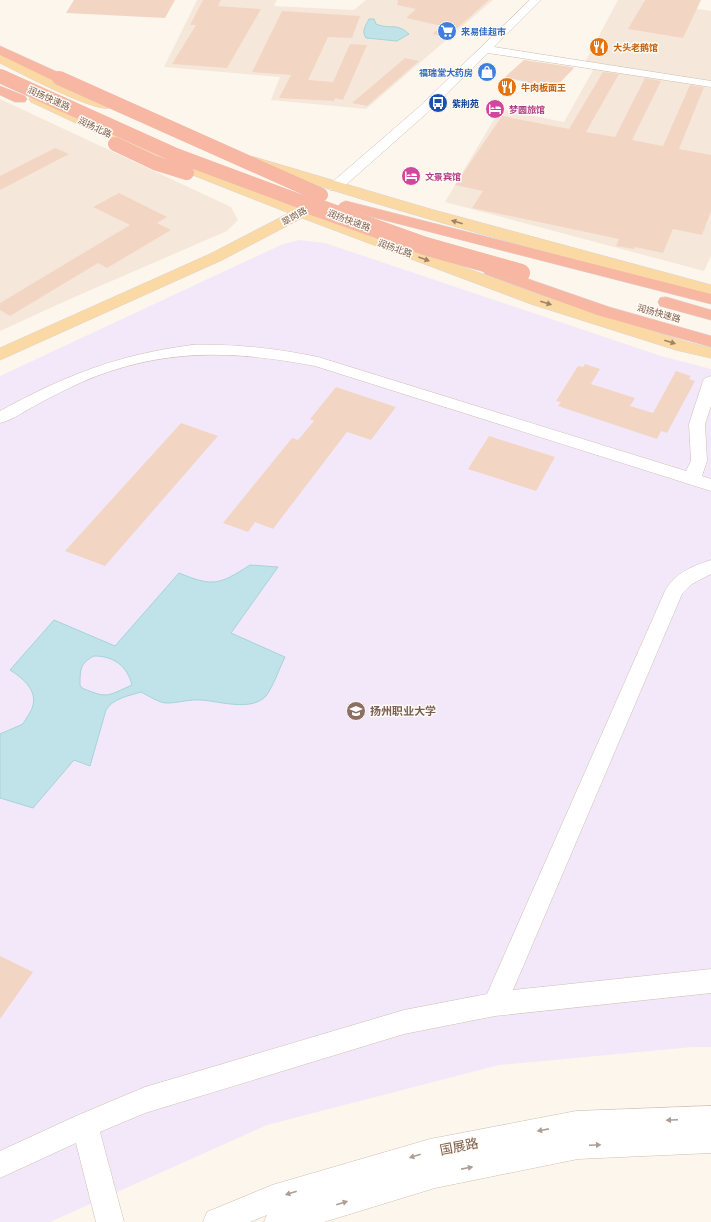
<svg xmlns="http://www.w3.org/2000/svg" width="711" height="1222" font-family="Cabin,'Noto Sans SC',sans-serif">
<rect width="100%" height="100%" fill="#fdf6ec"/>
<path fill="#f5e8da" d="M197,0H277L274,6L354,10L366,0H493L366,109L271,100L280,77L164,67Z
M618,0H641L711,11V256L704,271L445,202L500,109L564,122L596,65L585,62Z
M0,99L231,207L238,220L227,231L70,299L0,331Z"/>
<path fill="#f3e8fa" d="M299,240L325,243L661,356L711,369V1047H693L499,1065L267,1125L50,1222H0V376L283,244Z"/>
<path fill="#bfe3e8" stroke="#a5d3da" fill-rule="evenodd" d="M369,19H374L376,24C391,30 396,22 409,34L397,41L366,38C361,31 366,25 369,19Z
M250,565L278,567L231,633L285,657C280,667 273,687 266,696C251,712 219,701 201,700C190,699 178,703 167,703C159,703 149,696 141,692C129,696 113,698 106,710L90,766L74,760L33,808L0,798V734L23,724C26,718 32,711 33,705C37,689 21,677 10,670L54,620L115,646L179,573C213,587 219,585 250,565ZM94,656C114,656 127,666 132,685C107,696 108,699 82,688L80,685C80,670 80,663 94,656Z"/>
<path fill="#f3d5c3" d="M74,0H175L165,18L66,13Z
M203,0H221L218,6L261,9L227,68L172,64L196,25H190Z
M398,0H489L447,37L432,34L442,26L406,18L416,9L397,5Z
M645,0H701L683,38L628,29Z
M282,11L360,16L352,38L328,37L308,80L333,82L350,44L367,45L343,100L335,98L334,101L279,98L291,75L252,72Z
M405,58L419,61L367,106L352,103Z
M524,60L572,67L574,68L554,89L505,77Z
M603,72L619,74L586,132L615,137L645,78L661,81L632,140L663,146L690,85L704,87L679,149L711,155V211L702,235L673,229L663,253L635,247L634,249L616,246L619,239L472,208L483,191L455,185L502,116L569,129Z
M55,148L69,154L0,190V176Z
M119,193L167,217L157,223L171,230L107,268L98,263L10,316L0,310V303L130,225L93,207Z
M585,364L600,369L591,384L635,398L630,406L653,413L676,371L691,376L689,379L695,381L667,433L661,431L657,439L558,406L561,402L556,401L578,366L583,367Z
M336,387L396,407L371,440L347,432L273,529L255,522L248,532L223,523L292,438L298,440L314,421L310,419Z
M181,423L218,436L105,566L65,551Z
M489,436L555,457L536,491L468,469Z
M0,956L33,972L0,1019Z"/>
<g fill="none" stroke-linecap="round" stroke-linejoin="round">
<g stroke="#d1beb0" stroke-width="1">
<path id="minor" d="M530,0H541L494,47L711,81V87L488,53L427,113L340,190H330L328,187L330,184L419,107Z
M192,345C237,344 274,348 318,357L686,471L691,461L689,424L703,381L705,378L711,376V406L705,424L707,461L702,476L711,479V491L315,366C232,350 161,348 82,382C67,389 52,396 38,404C26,410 13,420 0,423V411C66,375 117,355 192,345Z
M711,560V574L692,584L682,594L513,990L711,969V993L495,1016L404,1034L145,1113L100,1132L124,1222H96L76,1143L0,1178V1151L76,1116L145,1087L404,1010L487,994L665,591C675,573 692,566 711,560Z
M711,1106V1153L578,1159L435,1188L324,1222H264L267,1215L250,1222H203L207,1212L272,1185L430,1139L576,1111Z"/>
</g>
<g stroke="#dad1cd" stroke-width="1">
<path id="major" d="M0,54L109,102L111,105L109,108C94,112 18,72 0,63Z
M36,95L167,155L300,207L309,202L314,204L317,207L313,212L543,296L687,342L711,348V358L676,350L531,304L302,218L222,260L0,360V348L210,254L289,213L157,161L31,102L29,99L31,96Z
M254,157L430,209L711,285V295C556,256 401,213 249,164L247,161L249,158Z"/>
</g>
<g stroke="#dad1cd" stroke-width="1">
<path id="highway" d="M0,46L64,75L66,78L64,81H54L0,55Z
M0,86L25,96L27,99L25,102H15L0,95Z
M346,201L711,294V304L341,209L338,206L341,203Z
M491,266L609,307L711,336V347L597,315L485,274L483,271L485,268Z
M666,297L711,310V320L660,306L658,302L660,298Z"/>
</g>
<use href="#minor" fill="#fff" fill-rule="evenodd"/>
<use href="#major" fill="#fbd9a5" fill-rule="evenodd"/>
<use href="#highway" fill="#f7b7a3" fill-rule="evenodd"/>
<g stroke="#dad1cd" stroke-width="14" stroke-linecap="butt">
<path id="highway-bridge-far1" d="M0,76L173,154L310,205
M59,78L321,195
M115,144L155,163L187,173"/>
</g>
<g stroke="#dad1cd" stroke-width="18" stroke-linecap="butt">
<path id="highway-bridge" d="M307,204L425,246L521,273"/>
</g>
<use href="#highway-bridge-far1" stroke="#f7b7a3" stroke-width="14"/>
<use href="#highway-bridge" stroke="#f7b7a3" stroke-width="18"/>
</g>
<defs><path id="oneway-solid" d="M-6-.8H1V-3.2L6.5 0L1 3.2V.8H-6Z"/></defs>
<g fill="#a18267">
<use href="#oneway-solid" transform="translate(457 222) rotate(-164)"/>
<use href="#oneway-solid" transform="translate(424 259) rotate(20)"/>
<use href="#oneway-solid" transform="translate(546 303) rotate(18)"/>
<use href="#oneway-solid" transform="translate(670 342) rotate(18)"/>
</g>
<g fill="#af9d94">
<use href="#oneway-solid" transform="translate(672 1120) rotate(178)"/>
<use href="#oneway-solid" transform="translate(543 1130) rotate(169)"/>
<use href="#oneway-solid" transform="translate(595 1145) rotate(-2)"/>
<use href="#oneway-solid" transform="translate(415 1156) rotate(163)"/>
<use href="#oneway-solid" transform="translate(467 1168) rotate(-11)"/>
<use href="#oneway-solid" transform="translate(291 1193) rotate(163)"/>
<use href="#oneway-solid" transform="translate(342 1203) rotate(-17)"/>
</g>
<defs>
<g id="supermarket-disc" transform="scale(1)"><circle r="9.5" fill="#3f7fe0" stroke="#fffaf3"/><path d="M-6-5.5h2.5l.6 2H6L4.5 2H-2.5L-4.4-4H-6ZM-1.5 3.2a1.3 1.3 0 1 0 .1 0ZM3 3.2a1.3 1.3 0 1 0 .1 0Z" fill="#fff"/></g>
<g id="restaurant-disc" transform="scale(1)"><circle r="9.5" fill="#e8710a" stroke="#fffaf3"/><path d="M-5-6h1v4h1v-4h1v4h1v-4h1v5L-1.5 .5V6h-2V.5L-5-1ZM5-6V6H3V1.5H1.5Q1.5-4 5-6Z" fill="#fff"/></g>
<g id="shop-disc" transform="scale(1)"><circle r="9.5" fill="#3f7fe0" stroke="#fffaf3"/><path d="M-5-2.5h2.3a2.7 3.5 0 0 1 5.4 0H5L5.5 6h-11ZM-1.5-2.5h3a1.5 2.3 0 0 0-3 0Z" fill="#fff"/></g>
<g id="bus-disc" transform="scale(1)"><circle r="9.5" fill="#1a4fb4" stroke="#fffaf3"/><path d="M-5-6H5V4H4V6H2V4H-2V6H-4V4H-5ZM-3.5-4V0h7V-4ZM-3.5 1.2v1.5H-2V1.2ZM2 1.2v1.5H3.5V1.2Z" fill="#fff"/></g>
<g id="hotel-disc" transform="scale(1)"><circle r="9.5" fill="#d1479c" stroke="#fffaf3"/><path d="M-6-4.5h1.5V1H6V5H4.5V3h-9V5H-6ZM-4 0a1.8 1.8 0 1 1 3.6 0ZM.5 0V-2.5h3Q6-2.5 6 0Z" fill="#fff"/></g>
<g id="university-disc" transform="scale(1)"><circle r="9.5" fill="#8d6e63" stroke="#fffaf3"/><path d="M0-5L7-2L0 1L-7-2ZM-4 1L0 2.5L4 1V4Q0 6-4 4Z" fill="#fff"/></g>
</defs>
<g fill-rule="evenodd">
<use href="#supermarket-disc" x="447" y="31"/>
<use href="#restaurant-disc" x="599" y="47"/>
<use href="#shop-disc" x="487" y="72"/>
<use href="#restaurant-disc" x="507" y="87"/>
<use href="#bus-disc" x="438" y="103"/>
<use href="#hotel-disc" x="495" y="109"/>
<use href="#hotel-disc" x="411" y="176"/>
<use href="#university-disc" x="356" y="711"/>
</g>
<g text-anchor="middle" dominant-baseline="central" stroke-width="3" stroke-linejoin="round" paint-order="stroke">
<g font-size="9" font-weight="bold" fill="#366cbe" stroke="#fffaf3" text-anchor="start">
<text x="461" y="31">来易佳超市</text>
<text x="473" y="72" text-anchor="end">福瑞堂大药房</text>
</g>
<g font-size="9" font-weight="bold" fill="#c56008" stroke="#fffaf3" text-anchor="start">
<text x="613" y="47">大头老鹅馆</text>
<text x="521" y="87">牛肉板面王</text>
</g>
<g font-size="9" fill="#7a5c4d" stroke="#fffaf3">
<text transform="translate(49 98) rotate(24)">润扬快速路</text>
<text transform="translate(95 127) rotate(25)">润扬北路</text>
<text transform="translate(294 216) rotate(-30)">翠岗路</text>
<text transform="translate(349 220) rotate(20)">润扬快速路</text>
<text transform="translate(395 248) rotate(20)">润扬北路</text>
<text transform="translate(659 313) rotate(16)">润扬快速路</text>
</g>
<g font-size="9" font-weight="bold" fill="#164399" stroke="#fffaf3" text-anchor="start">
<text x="452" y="103">紫荆苑</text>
</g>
<g font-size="9" font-weight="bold" fill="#b23c85" stroke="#fffaf3" text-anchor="start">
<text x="509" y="109">梦圆旅馆</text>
<text x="425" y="176">文景宾馆</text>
</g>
<g font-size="11" font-weight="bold" fill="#785e54" stroke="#fffaf3" text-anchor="start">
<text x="370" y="711">扬州职业大学</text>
</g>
<g font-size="13" fill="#7a5c4d" stroke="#fffaf3">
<text transform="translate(459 1146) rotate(-11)">国展路</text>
</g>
</g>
</svg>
